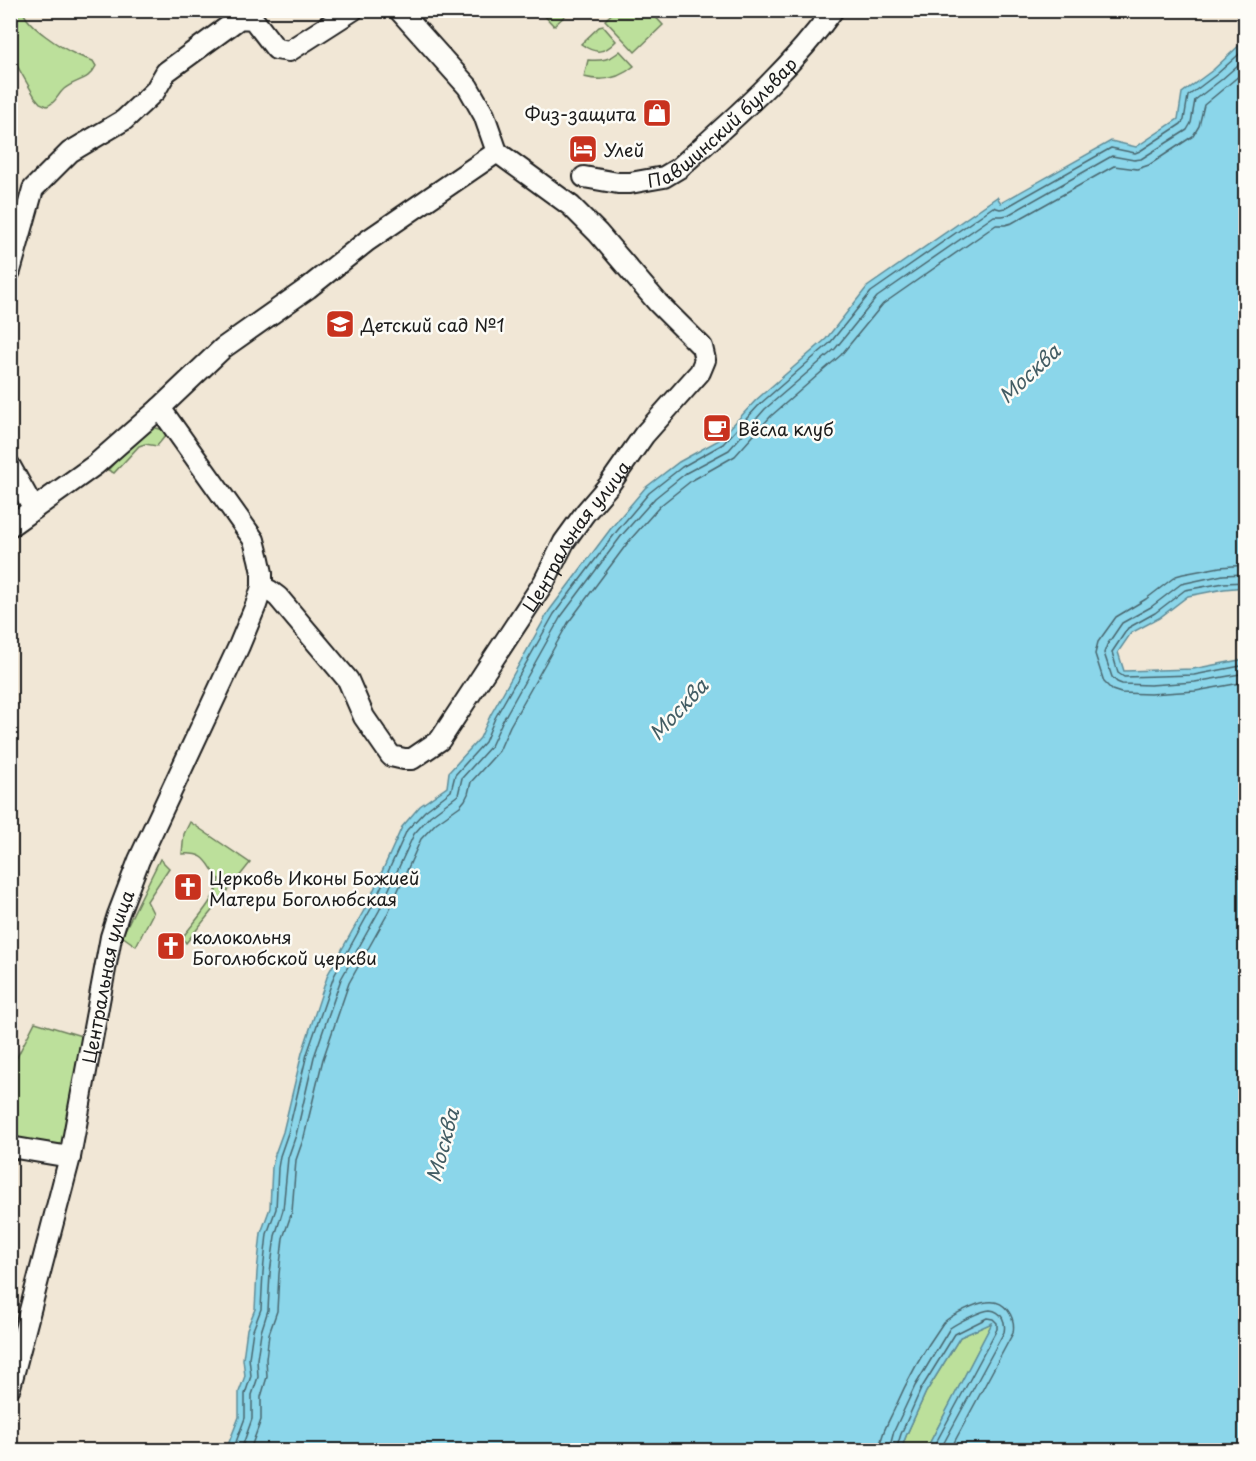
<svg xmlns="http://www.w3.org/2000/svg" width="1256" height="1461" font-family="'Playpen Sans',sans-serif">
<rect width="100%" height="100%" fill="#f1e7d6"/>
<filter id="ink" filterUnits="userSpaceOnUse"><feTurbulence type="fractalNoise" baseFrequency=".0167" numOctaves="2"/><feDisplacementMap in="SourceGraphic" scale="12" xChannelSelector="R" yChannelSelector="G"/><feConvolveMatrix kernelMatrix="1 2 1 2 8 2 1 2 1" color-interpolation-filters="sRGB"/></filter>
<g filter="url(#ink)">
<path fill="#bce09b" stroke="#6c7e5c" stroke-width="1.5" d="M11,10L23,11C27,26 60,47 75,54C81,57 87,59 93,61L96,66C89,81 76,79 64,89C57,95 56,103 47,106L40,103L35,97L11,55Z
M616,10L650,11L663,25L635,52L605,20Z
M540,11H570L554,26Z
M603,26L616,41C604,54 595,54 581,44L599,27Z
M620,51L634,66C620,78 603,82 584,77L588,60C601,61 610,60 620,51Z
M152,427L164,430L166,435L157,446L145,444L139,446L114,473L108,470L137,438Z
M190,822L250,863L186,943L182,938C194,922 215,900 220,880C206,864 208,852 182,854L184,834Z
M160,859L169,868L147,901L153,913L136,946L122,936Z
M35,1022L88,1038L66,1144L61,1147L11,1142L10,1074L13,1068L12,1067Z
M993,1322L926,1450H901L906,1436L926,1392L960,1337Z"/>
<path fill="#8bd6ea" stroke="#5f8c98" stroke-width="1.5" d="M1245,40V587L1224,589L1188,596L1159,618L1131,633L1118,652L1124,671L1193,669L1245,659V1450H926L992,1323L960,1337L926,1392L906,1436L901,1450H226L239,1417V1392L245,1376L243,1359L247,1329L255,1309L257,1272L261,1233L270,1208L272,1167L275,1154L283,1132L302,1053L328,974L367,905L402,827L420,806L447,787L449,772L480,738L490,716L549,611L612,527L645,488L679,462L719,440L756,400L826,339L867,287L997,197L1001,203L1111,141L1136,147L1178,119L1182,93L1213,70Z"/>
<g fill="none" stroke-linecap="round" stroke-linejoin="round">
<path stroke="#48666e" stroke-width="1.5" d="M1246,565L1220,567L1183,574L1176,576L1146,599L1116,617L1098,642L1095,654L1104,682L1112,690L1121,693L1150,694L1196,691L1246,682
M1246,574L1223,575L1181,584L1151,607L1122,623L1107,645L1104,653L1112,677L1117,682L1122,684L1150,685L1195,682L1246,673
M1246,582L1224,583L1185,590L1155,613L1128,628L1112,652L1118,673L1124,677L1194,675L1246,665
M233,1450L245,1418V1394L251,1376L249,1358L253,1330L261,1309L263,1272L267,1234L276,1209L278,1168L280,1156L288,1133L307,1054L334,976L372,907L407,830L425,811L451,791L455,775L485,742L495,718L554,614L617,531L649,493L682,467L723,444L760,404L830,343L871,292L993,207L1000,209L1005,208L1111,148L1135,153L1140,151L1181,124L1184,120L1188,96L1217,74L1246,48
M241,1450L252,1419V1395L258,1377L257,1359L261,1332L268,1310L270,1273L275,1236L283,1210L288,1158L296,1135L314,1057L341,979L379,911L414,834L430,816L458,795L462,778L491,746L502,722L560,618L622,535L655,498L686,473L729,450L765,409L835,349L877,297L994,216H1002L1008,215L1112,156L1134,160L1141,159L1187,130L1191,123L1195,100L1221,80L1246,58
M250,1450L261,1420V1397L267,1377L266,1359L269,1334L277,1311L279,1274L283,1238L292,1212L296,1160L304,1137L323,1059L349,983L387,915L421,839L436,823L460,806L465,800L468,794L471,782L499,751L510,726L568,623L629,541L661,505L691,481L735,456L771,416L841,355L883,304L996,225H1005L1012,223L1114,166L1137,169L1149,165L1193,136L1199,126L1204,105L1246,70
M880,1450C880,1436 888,1423 894,1410C907,1380 924,1350 943,1323C951,1315 976,1303 987,1302C1005,1299 1016,1317 1013,1333L950,1450
M889,1450L894,1431L915,1386L950,1328C957,1323 982,1310 990,1310C1002,1311 1006,1322 1004,1332L940,1450
M896,1450L901,1434L921,1389L955,1334L987,1318L993,1319L997,1323V1329L932,1450"/>
<g stroke="#1c1c1c" stroke-width="24">
<g id="minor">
<path d="M399,10L468,87L484,115L497,152"/>
<path id="s1" d="M584,177L618,183H630L664,177L679,168C733,119 790,70 833,10"/>
<path d="M10,271L33,189L70,152L124,120L155,91L166,72L240,18L253,19L276,49L289,51L353,10"/>
<path d="M10,466L34,509"/>
<path d="M10,526L95,465L160,408L223,348L308,288L367,241L497,152"/>
<path id="s2" d="M262,587L270,591L278,597L348,680L364,717L391,756L404,759H412L440,740L544,582L564,542L585,513L609,485L644,435L700,372L705,360L702,347L658,303L598,233L571,206L497,152"/>
<path d="M10,1147L70,1157"/>
<path id="s3" d="M10,1387L70,1157L111,937L118,915L139,860L239,646L256,605L262,587V573L259,559L254,540L160,408"/>
</g>
</g>
<use href="#minor" stroke="#fdfcf7" stroke-width="20"/>
</g>
</g>
<defs>
<g id="shop-square" transform="scale(1.5)"><rect x="-9" y="-9" width="18" height="18" rx="4" fill="#c8321e" stroke="#fdfcf7"/><path d="M-5-2.5h2.3a2.7 3.5 0 0 1 5.4 0H5L5.5 6h-11ZM-1.5-2.5h3a1.5 2.3 0 0 0-3 0Z" fill="#fff"/></g>
<g id="hotel-square" transform="scale(1.5)"><rect x="-9" y="-9" width="18" height="18" rx="4" fill="#c8321e" stroke="#fdfcf7"/><path d="M-6-4.5h1.5V1H6V5H4.5V3h-9V5H-6ZM-4 0a1.8 1.8 0 1 1 3.6 0ZM.5 0V-2.5h3Q6-2.5 6 0Z" fill="#fff"/></g>
<g id="school-square" transform="scale(1.5)"><rect x="-9" y="-9" width="18" height="18" rx="4" fill="#c8321e" stroke="#fdfcf7"/><path d="M0-5L7-2L0 1L-7-2ZM-4 1L0 2.5L4 1V4Q0 6-4 4Z" fill="#fff"/></g>
<g id="cafe-square" transform="scale(1.5)"><rect x="-9" y="-9" width="18" height="18" rx="4" fill="#c8321e" stroke="#fdfcf7"/><path d="M-5.5-4.5H6V0H3Q3 3.5 0 3.5H-2.5Q-5.5 3.5-5.5 0ZM3-3.2v2h1.7v-2ZM-6 4.5H4V6H-6Z" fill="#fff"/></g>
<g id="church-square" transform="scale(1.5)"><rect x="-9" y="-9" width="18" height="18" rx="4" fill="#c8321e" stroke="#fdfcf7"/><path d="M-1.2-6h2.4v3.5h3.3v2.4h-3.3V6h-2.4V-.1h-3.3v-2.4h3.3Z" fill="#fff"/></g>
</defs>
<g fill-rule="evenodd">
<use href="#shop-square" x="657" y="113"/>
<use href="#hotel-square" x="583" y="149"/>
<use href="#school-square" x="340" y="324"/>
<use href="#cafe-square" x="717" y="428"/>
<use href="#church-square" x="188" y="887"/>
<use href="#church-square" x="171" y="946"/>
</g>
<g text-anchor="middle" dominant-baseline="central" stroke-width="5" stroke-linejoin="round" paint-order="stroke">
<g font-size="18" fill="#1c1c1c" stroke="#fdfcf7" text-anchor="start">
<text x="636" y="113" text-anchor="end">Физ-защита</text>
<text x="604" y="149">Улей</text>
<text x="361" y="324">Детский сад №1</text>
<text x="738" y="428">Вёсла клуб</text>
<text x="209" y="877">Церковь Иконы Божией<tspan x="209" dy="21">Матери Боголюбская</tspan></text>
<text x="192" y="936">колокольня<tspan x="192" dy="21">Боголюбской церкви</tspan></text>
</g>
<g font-size="18" fill="#1c1c1c" stroke="#fdfcf7">
<text stroke="none"><textPath href="#s1" startOffset="160">Павшинский бульвар</textPath></text>
<text stroke="none"><textPath href="#s2" startOffset="516">Центральная улица</textPath></text>
<text stroke="none"><textPath href="#s3" startOffset="422">Центральная улица</textPath></text>
</g>
<g font-size="20" font-style="italic" fill="#435d64" stroke="#fdfcf7">
<text transform="translate(1029 373) rotate(-43)">Москва</text>
<text transform="translate(678 709) rotate(-47)">Москва</text>
<text transform="translate(442 1145) rotate(-75)">Москва</text>
</g>
</g>
<rect width="1256" height="1461" fill="none" stroke="#fdfcf7" stroke-width="36"/>
<rect x="18" y="18" width="1220" height="1425" fill="none" stroke="#1c1c1c" stroke-width="2" filter="url(#ink)"/>
</svg>
